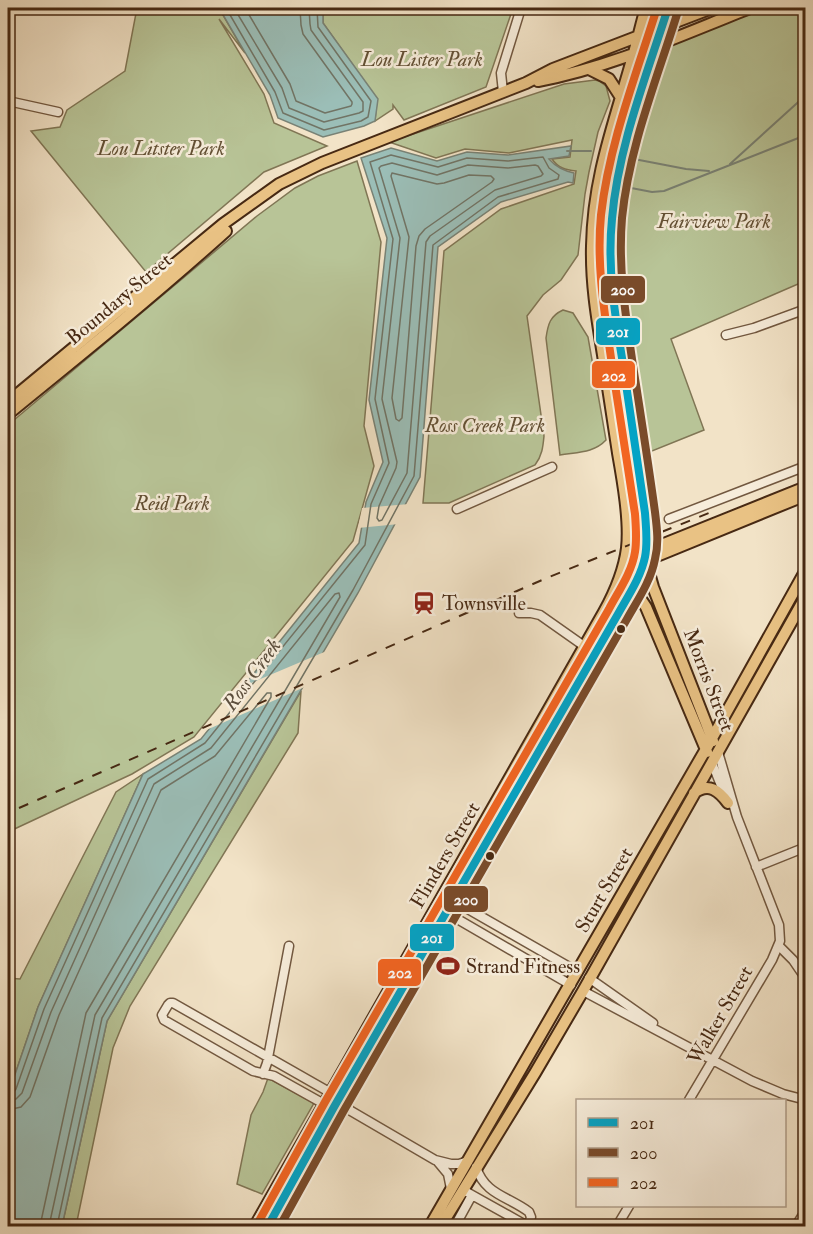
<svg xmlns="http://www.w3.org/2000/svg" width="813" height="1234" font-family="'IM FELL Double Pica',serif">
<rect width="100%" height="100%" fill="#f2e3c7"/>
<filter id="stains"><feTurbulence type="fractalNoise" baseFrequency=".00333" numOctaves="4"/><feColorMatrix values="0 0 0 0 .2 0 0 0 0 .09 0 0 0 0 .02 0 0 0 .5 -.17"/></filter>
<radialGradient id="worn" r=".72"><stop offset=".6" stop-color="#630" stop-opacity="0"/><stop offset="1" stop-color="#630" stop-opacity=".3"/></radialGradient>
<path fill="#b8c497" stroke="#807655" stroke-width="1.5" d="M137,8H219L245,53L219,19L264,94L274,123L327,146L264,172L146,272L31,131L60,127L67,110L125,71Z
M323,8H513L486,87L404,120L393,105V109L375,121L377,99L323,23Z
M772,8H805V281L671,339L704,430L647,453L632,356L619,234L633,153L670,46L741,15Z
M595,80L599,81L606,86L610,101L598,132L589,172L585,194L578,255L561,280L543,295L527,316L544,436C543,447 542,456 535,465L449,503H423L444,251L501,209L574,184L576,171C566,170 558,168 552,159L570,157L572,140L509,153L465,149L436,158L389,142L564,84Z
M357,161L381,242L364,426L374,466L353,541L194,737L132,774L8,832V425L257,216L295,188L318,176Z
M563,310L573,313L588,337L606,440C594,453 577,452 560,455L546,338C548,324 550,316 563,310Z
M301,691L298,733L130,1006L113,1048L76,1226H62L107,1021Z
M143,774L38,1007L8,1095V978L20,979L116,792Z
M268,1078L314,1103L262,1194L237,1184L251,1115L263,1092Z"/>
<path fill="#9bbeb7" stroke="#798275" stroke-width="1.5" d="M219,8H323V23L378,99L375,121L364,126L323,137L278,118L270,95Z
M571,146L569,156L549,159C556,167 564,171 574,173L573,183L568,182L501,202L438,247L420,477L358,593L107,1021L62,1226H8V1095L38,1007L143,774L201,739L359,543L366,502L383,462L369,400L387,238L361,158L391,148L437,161L467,152L508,155Z"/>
<path fill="#f2e3c7" d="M409,504L399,524L358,528L362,508Z
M329,650L307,686L204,731L237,689Z"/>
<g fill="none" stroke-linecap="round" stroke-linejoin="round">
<path stroke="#717465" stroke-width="1.5" d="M226,8L275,92L283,113L324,130L361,121L368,117L371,101L318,27L317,8
M234,8L282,88L289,108L324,122L359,113L363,111V102L311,30L310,24L309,8
M245,8L290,84L296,101L325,113L351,106L352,104V102L303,34L301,25L300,8
M392,163L437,175L468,165L508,168L535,165L538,166L543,174L541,176L495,190L430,236L426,242L407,473L382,520L379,521L377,518L379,506L396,468L397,462L382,399L400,238L379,168L381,166Z
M392,173L437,184L444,183L469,175L491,176L494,179L492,182L425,229L419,236L416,246L402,418L399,421L396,419L392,398L409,237L391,176Z
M8,1093H13L16,1089L44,1009L148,779L205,743L365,545L371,504L389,463L375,399L393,239L370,162L391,155L438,167L467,158L508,161L543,157L549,168L559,175L558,179L498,197L433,245L414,476L353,590L102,1018L57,1226
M8,1101L16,1099L22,1093L51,1012L154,784L211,748L335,594L339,593L340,597L95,1015L49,1226
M8,1110L21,1107L30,1097L59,1015L161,790L215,756L267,693H271V697L86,1013L40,1226"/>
<path stroke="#798275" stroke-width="2" d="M567,151H591
M634,159L686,169L709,171
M730,164L806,95
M626,187L652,192L664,191L806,135
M800,1032L806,1036"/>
<g stroke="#725840" stroke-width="11">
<path id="minor" d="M503,92L501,73L521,8
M8,101L58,112
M801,311L806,324
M726,335L754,328L806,309
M457,509L552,467
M669,519L806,466
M519,613H531L540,615L584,646
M712,763L726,798
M756,867L806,847
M454,901L578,972
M447,913L571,985
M779,946L793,960L806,979
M589,978L653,1023
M583,991L752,1081L783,1094L806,1100
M263,1074L267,1063L289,946
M339,1099L351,1111L435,1160L451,1164H459L468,1161
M689,1100L772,960L780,941L779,925L737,817L718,752
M324,1104L274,1076L253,1071L164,1020L162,1015L168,1005L170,1003H173L331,1093
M438,1162L448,1174L451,1189
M476,1167C485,1195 508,1196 529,1212L531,1217L529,1224
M463,1190L522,1223L532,1226
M455,1226L472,1195
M617,1226L629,1206
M796,1226L806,1210"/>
</g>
<g stroke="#472913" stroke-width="14">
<path id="major" d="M589,69L609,79L620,96
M538,81C612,67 681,35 750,8
M8,402L223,224L279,184L322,163L526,83L553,69L712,8
M8,414C82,354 156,294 226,231
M631,511C635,528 636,554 659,555L806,495
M645,559L653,587L713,741
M624,581L635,560L644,552L806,487
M626,599L636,597L642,601L646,607L707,752
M694,793C709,782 719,791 728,803
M255,1226L604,612C615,592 624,572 627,548C630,521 623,481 618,453C613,421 608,388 603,355C597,318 591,283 592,246C593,177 615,121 633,56C638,40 641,24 646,8
M268,1226L334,1107L618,614L636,581L645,558L647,538L645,513L612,293C610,264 609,235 613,206C623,138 648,73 668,8
M430,1226L706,749L806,570
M441,1226L535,1073L583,991L806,596"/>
</g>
<use href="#minor" stroke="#f7eddb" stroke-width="8"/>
<use href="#major" stroke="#e9c284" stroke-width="10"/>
<path stroke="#472913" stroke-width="2" stroke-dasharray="10 10" stroke-linecap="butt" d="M19,808L549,577L709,513
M8,814L10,813"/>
<g stroke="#f7eddb" stroke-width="12">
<path id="bus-1" d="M268,1226L334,1107L618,614C628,596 641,577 645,557C648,542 646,528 645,513C638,463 630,414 623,364C615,316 607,268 612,219C618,147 646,77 668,8"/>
</g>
<g stroke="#f7eddb" stroke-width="12">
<path id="bus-2" d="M280,1226L343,1112L627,619C637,601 651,581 655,559C659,544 657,528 655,512C648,461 640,410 632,359C625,312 618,266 622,218C629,147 657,79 678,11"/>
</g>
<g stroke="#f7eddb" stroke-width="12">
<path id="bus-3" d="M259,1221L325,1102L609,609C618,592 632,572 635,552C637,540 636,527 635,514C627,464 620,415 612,365C605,315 596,266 601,215C609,144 636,75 657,8"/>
</g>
<use href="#bus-1" stroke="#04a3c5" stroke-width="8"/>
<use href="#bus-2" stroke="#7a4b2a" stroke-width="8"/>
<use href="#bus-3" stroke="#f26522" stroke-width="8"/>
</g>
<defs>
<g id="station-bare" transform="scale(1.8)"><path d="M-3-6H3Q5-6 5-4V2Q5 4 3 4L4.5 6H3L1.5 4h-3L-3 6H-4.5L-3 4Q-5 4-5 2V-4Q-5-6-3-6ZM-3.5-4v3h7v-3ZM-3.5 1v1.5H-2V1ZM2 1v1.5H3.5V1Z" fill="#8f2418" stroke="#f7eddb" stroke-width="2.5" paint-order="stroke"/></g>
<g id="stadium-bare" transform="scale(1.8)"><path d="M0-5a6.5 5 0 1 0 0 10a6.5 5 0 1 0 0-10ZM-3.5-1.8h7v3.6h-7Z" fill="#8f2418" stroke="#f7eddb" stroke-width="2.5" paint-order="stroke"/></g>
</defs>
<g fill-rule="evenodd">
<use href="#station-bare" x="424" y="603"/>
<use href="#stadium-bare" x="448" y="966"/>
</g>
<g fill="#472913" stroke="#f7eddb" stroke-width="2">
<circle cx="621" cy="629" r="5"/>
<circle cx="490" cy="856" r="5"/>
</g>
<g text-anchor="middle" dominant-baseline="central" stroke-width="5" stroke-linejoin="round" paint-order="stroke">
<g font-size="20" font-style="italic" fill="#635034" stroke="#f7eddb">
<text x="422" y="59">Lou Lister Park</text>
<text x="161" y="148">Lou Litster Park</text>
<text x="714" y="221">Fairview Park</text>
<text x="485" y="425">Ross Creek Park</text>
<text x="172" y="503">Reid Park</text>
</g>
<g font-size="20" fill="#472913" stroke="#f7eddb">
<text transform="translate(119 299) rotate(-40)">Boundary Street</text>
<text transform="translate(709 680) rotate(69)">Morris Street</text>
<text transform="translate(445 855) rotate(-60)">Flinders Street</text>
<text transform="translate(604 890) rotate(-60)">Sturt Street</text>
<text transform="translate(720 1015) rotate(-60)">Walker Street</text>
</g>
<g font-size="20" fill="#472913" stroke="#f7eddb" text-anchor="start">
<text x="442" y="603">Townsville</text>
<text x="466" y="966">Strand Fitness</text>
</g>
<g font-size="21" font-style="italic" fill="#5c4e3c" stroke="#f7eddb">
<text transform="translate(252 675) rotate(-54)">Ross Creek</text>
</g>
</g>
<g stroke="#f7eddb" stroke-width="2">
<rect x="600" y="275" width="46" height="29" rx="6" fill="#7a4b2a"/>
<rect x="595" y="317" width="46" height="29" rx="6" fill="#04a3c5"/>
<rect x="591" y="360" width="45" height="29" rx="6" fill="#f26522"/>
<rect x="443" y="885" width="46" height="28" rx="6" fill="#7a4b2a"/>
<rect x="409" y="923" width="46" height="29" rx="6" fill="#04a3c5"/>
<rect x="377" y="958" width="45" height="29" rx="6" fill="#f26522"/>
</g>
<g font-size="16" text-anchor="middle" font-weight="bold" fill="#fff">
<text x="623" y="295">200</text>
<text x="618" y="337">201</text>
<text x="614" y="381">202</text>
<text x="466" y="905">200</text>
<text x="432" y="943">201</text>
<text x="400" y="978">202</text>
</g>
<rect width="813" height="1234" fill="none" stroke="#f2e3c7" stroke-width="30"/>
<rect x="9" y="9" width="795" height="1216" fill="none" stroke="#472913" stroke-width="3"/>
<rect x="15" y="15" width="783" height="1204" fill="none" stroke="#472913" stroke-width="1.5"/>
<rect x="576" y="1099" width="210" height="108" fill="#f7eddb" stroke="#b19f8b" stroke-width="1.5"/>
<rect x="588" y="1118" width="30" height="9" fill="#04a3c5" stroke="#b19f8b" stroke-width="1.5"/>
<text x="630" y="1129" font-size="18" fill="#472913">201</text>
<rect x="588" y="1148" width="30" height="9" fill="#7a4b2a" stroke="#b19f8b" stroke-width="1.5"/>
<text x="630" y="1159" font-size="18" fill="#472913">200</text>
<rect x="588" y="1178" width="30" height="9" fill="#f26522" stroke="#b19f8b" stroke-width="1.5"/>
<text x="630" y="1189" font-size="18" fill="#472913">202</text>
<rect width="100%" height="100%" filter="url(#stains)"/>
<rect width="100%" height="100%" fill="url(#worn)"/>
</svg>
